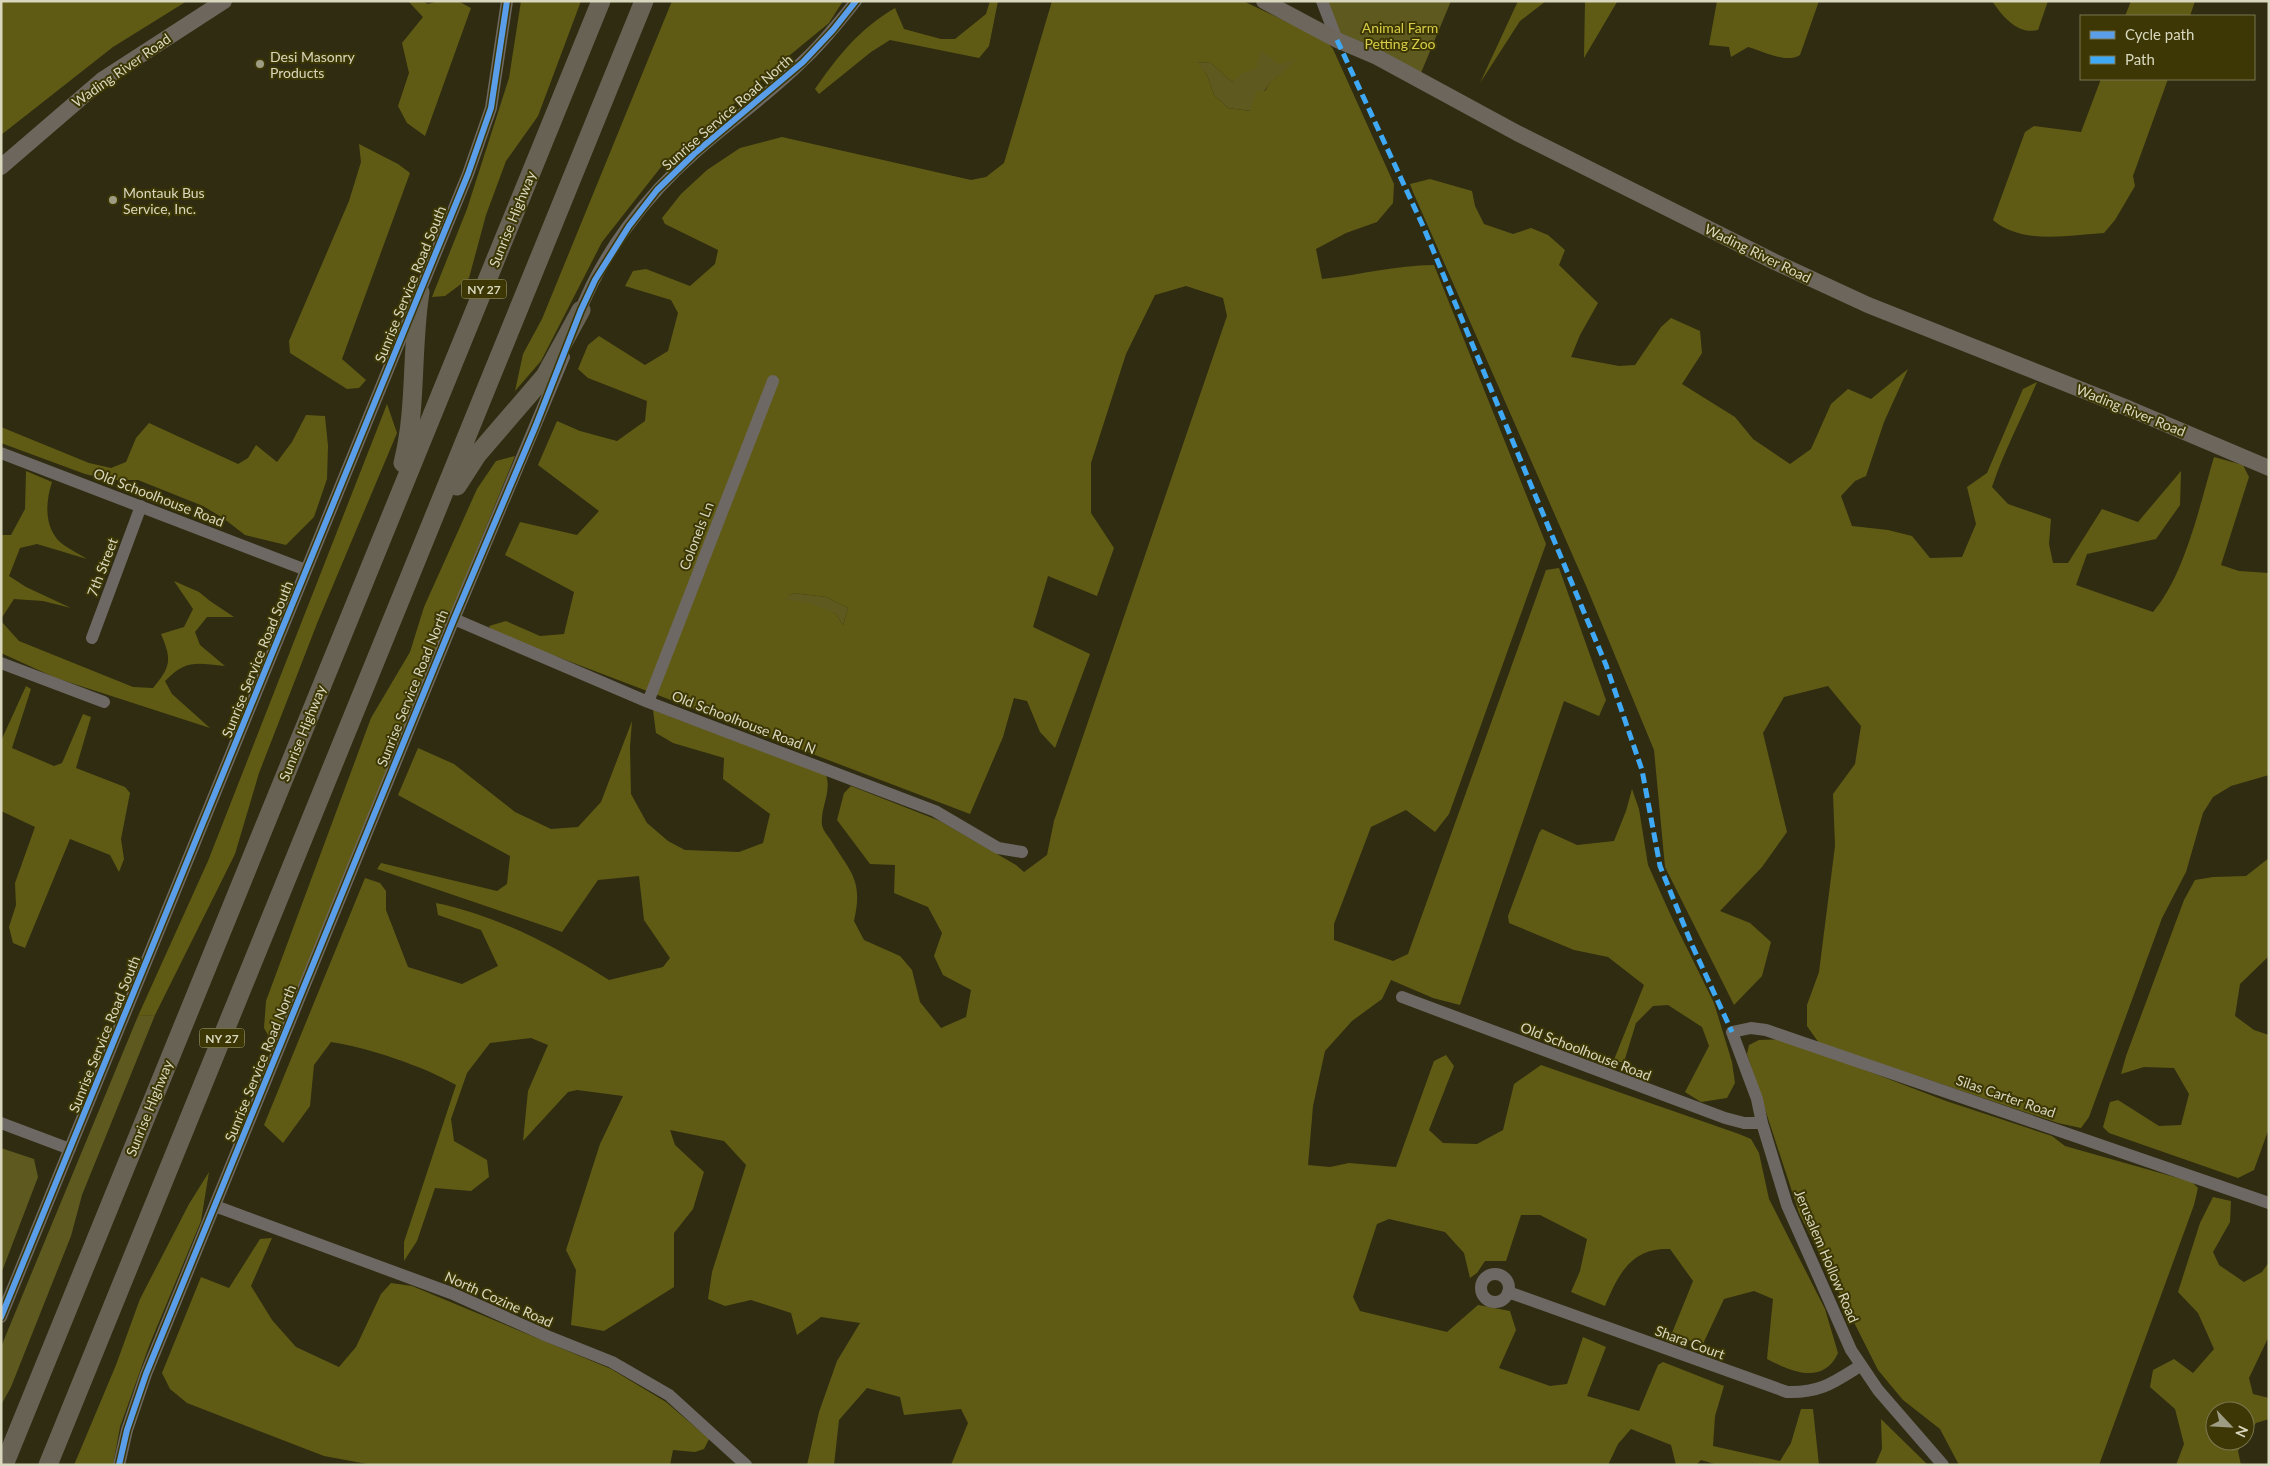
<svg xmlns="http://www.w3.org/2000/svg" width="2270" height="1466" font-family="Lato,sans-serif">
<rect width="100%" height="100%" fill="#2f2c11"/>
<path fill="#5e591f" d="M1322,1H1451L1418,80L1338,41Z
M1261,50L1297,60L1269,84L1251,111L1228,108L1214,95L1207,75L1196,62L1211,63L1232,82Z
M793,593L826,597L848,608L843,625L836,614L784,599Z
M155,1015L82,1195L71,1236L11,1387L1,1405V1347L138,1016Z
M1,1148L34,1159L38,1177L1,1274Z"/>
<path fill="#605b14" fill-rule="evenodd" d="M1,1H187L113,47L1,135Z
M408,1H422L428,4L439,1H458L471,8L425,136L407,123L398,106L409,73L402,43L423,17Z
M521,1H581L538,116L506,161L486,215L469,278L445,296L432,297L467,209L509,78Z
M672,1H843L829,23L790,55L661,167L602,242L541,361L515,391L523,354L542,319Z
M990,1H998L989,46L979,58L890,40L871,52L819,94L815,89C838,56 859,29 895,8L904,29L941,39H955L986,14Z
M1052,1H1243L1325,40L1333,49L1394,184L1393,203L1377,222L1346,233L1316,249L1322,279C1360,275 1396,265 1434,265L1546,544L1449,814L1435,832L1406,810L1371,827L1334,924V940L1393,961L1408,954L1546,570L1559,568L1606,700L1599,716L1564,701L1460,1005L1433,998L1391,980L1382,999L1352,1021L1325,1051L1313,1106L1308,1165L1330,1167L1349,1163L1396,1167L1434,1061L1446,1055L1454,1066L1429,1130L1443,1143L1477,1144L1503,1130L1514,1084L1541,1065L1739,1134L1751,1139L1759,1153L1769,1199L1825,1309L1838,1353C1823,1386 1790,1371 1767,1359L1773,1299L1754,1291L1724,1299L1702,1346L1672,1333L1693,1281L1670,1249C1631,1247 1618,1275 1605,1306L1571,1292L1580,1271L1587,1239L1540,1215H1521L1506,1261H1485L1477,1273L1470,1278L1464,1253L1445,1232L1389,1219L1377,1224L1353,1297L1360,1311L1447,1332L1478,1305L1510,1311L1516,1330L1499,1368L1550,1386L1567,1384L1583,1337L1606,1347L1587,1396L1639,1411L1658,1365L1663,1362L1724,1386L1715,1416L1713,1446L1780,1461L1791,1443L1801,1409H1813L1819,1465H1718L1701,1460L1696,1465H1676L1671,1445L1631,1429L1618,1444L1608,1465H951L968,1423L961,1409L904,1415L900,1397L867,1388L839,1420L834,1465H807L819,1412L837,1361L860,1323L821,1317L797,1335L791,1313L751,1300L725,1306L708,1299L712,1272L746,1165L724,1141L670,1130L675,1145L704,1172L693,1209L674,1233V1287L604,1331L571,1325L576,1270L566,1250L600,1144L623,1096L577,1090L568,1092L523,1141L528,1091L548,1045L531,1038L490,1043L467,1073L451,1119L454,1141L487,1160L489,1177L471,1191L435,1188L417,1241L404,1261V1242L456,1085C423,1066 369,1048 331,1042L314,1065L310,1106L283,1143L264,1125L365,878L380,883L386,891V910L408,967L462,984L498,966L481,930L438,915L436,903C499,916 556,947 609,980L663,967L670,958L644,920L639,876L598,880L562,932L377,869L381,863L497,891L507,884L510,856L398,795L418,748L454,764L515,812L551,829L578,827L601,802L632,721L630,747L631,794L647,823L668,841L685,850L739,852L763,843L770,814L723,779L724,758L673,743L656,733L653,710L826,775C832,791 820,808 822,825C823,831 829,837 832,842C852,874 863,881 854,921L864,940L900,956L912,970L920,1002L941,1028L966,1017L971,990L943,975L934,956L942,933L928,907L894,893L895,865L870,864L837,820L844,793L851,786L940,821L1016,865L1024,872L1047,855L1054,821L1227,316L1223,298L1186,286L1155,295L1126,354L1091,463V513L1114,548L1097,596L1048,576L1033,627L1090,654L1055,748L1040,732L1027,701L1014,698L1003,737L970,814L492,632L489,626L506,621L540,636L564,634L574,592L505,555L520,522L577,535L599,511L538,465L557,421L580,431L617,441L645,421L647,401L588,378L578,369L588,345L599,336L645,365L668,351L678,313L671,300L625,286L633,271L646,269L690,286L715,264L718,250L665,224L662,218L681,194L707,170L740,148L782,137L971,180L986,177L1004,163ZM1261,50L1278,64L1296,60L1269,84L1265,91L1256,92L1250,111L1228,108L1214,95L1207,75L1197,62L1211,63L1232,82L1244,72L1256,69ZM793,593L826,597L848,608L843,625L836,614L810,603L785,599Z
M1518,1H1546L1520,21L1480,83Z
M1585,1H1620L1617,2L1584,58Z
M1717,1H1819L1800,55C1786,64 1763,51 1748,47L1731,57L1729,47L1709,45Z
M1992,1H2048L2038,30C2018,35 2003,17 1992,1Z
M2131,1H2195L2190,16H2125Z
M2101,79H2168L2133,176L2135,186L2115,220L2104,233C2069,235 2022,245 1993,220L2025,132L2034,126L2081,132Z
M359,144L398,164L410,173L342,359L366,380L359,388L347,389L290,353L289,341L349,201L361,162Z
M1430,179L1472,191L1475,206L1484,224L1513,234L1531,228L1548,235L1565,250L1559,265L1598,303L1580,335L1571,357L1619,366L1635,365L1661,327L1671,318L1700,331L1702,353L1682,384L1735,417L1753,439L1790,464L1811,449L1831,404L1848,389L1871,399L1908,369L1884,422L1866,476L1855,481L1841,496L1852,526L1888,530L1912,536L1930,558L1962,557L1976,524L1967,487L1987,473L2023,389L2037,382C2022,418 2004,451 1992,487L2008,504L2051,519L2049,544L2053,563H2068L2102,509L2138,522L2181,471L2180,505L2156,539L2087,554L2076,585L2153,612C2185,575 2200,504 2214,457L2243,465L2249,477L2221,565L2239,571L2269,573V775L2231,786L2213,797L2203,813L2186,872L2162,918L2089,1117L2081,1128L2058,1123L1819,1043L1807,1026V1005L1819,972L1835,846L1833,794L1855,764L1861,726L1828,686L1784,697L1763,733L1787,832L1762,867L1720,911L1750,923L1771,942L1762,976L1734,1005L1665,867L1654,750L1587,588L1413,192L1410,184Z
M387,404L397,433L318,621L259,773L235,854L155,1015L138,1016L208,861Z
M306,415L325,416L328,446L327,479L314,517L286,545L245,535L223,518L203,506L138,480H110L85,474L1,443V427L89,463L111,468L126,462L136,438L149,423L238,464L248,458L256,445L277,462L292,442Z
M515,456L274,1046L264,1028L266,1001L371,718L410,652L424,607L477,489L496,461Z
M26,471L52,482C46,500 44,523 57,539C64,547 78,553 87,559L37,544L20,548L9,576L26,587L71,608L43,601L14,599L1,619V535H11L25,509Z
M174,581L199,592L210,601L234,617H207L195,632L200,645L225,666C197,663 186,659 165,681L172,694L210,728L56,678L1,653V621L19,641L133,687L153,688C171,666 172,660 161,634L184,627L193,609Z
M26,686L31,689L12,748L54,766L62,763L83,714L91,717L76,768L125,787L130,793L121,839L124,859L119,872L110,855L70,839L25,948L13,943L9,927L16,905L15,883L35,827L1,811V741Z
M1632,789L1639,809L1648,865L1672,918L1714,1003L1732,1062L1735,1083L1727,1098L1701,1102L1685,1092L1709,1046L1702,1027L1668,1005L1653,1006L1636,1023L1624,1062H1613L1644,985L1608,957L1574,950L1509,923L1508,916L1539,833L1542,829L1577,845L1614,841L1626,811Z
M2269,858V956L2240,984L2235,1016L2254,1030L2269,1035V1128L2254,1170L2238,1178L2109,1133L2103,1127L2110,1102L2118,1100L2159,1126L2181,1125L2189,1094L2174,1068L2144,1067L2121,1074L2126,1056L2184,900L2195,880L2213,877L2246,876Z
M1784,1039L1946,1101L2052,1136L2065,1146L2192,1182L2198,1188L2194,1205L2099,1465H1959L1940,1429L1903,1400L1878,1370L1799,1213L1747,1054L1749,1045L1759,1040Z
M209,1172L201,1221L149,1346L120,1427L113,1465H74L116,1365L140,1299L189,1204Z
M2213,1197L2231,1201L2230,1222L2213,1252L2219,1265L2244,1282L2262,1272L2269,1262V1336L2249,1378L2253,1394L2269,1398V1419L2256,1423L2245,1440V1411H2215V1441H2244L2238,1451L2241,1465H2176L2184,1444L2175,1409L2150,1387L2153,1370L2174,1359L2193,1373L2214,1349L2198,1313L2178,1292L2200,1223Z
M272,1238L251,1286L272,1320L296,1347L339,1367L356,1347L381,1294L391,1283L412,1286L611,1369L666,1402L709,1439L704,1449L695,1452L673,1450L670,1465H373L324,1456L187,1403L170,1389L162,1373L201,1277L229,1288L260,1239Z
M1881,1419L1928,1465H1875L1882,1449Z"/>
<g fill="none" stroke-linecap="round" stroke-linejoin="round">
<path stroke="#6d6863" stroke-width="12" d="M1322,1L1337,40
M578,317C601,254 646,196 696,152C731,121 770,94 803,61C823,43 839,22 856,1
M1,453L306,570
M454,619L648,702L935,811L998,848L1022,852
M92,638L141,506
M1,663L104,702
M648,702L773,381
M1402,997L1725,1118L1744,1123H1762
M1,1123L70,1149
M215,1206L451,1293L547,1336L612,1362L669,1395L746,1465
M1481 1288a14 14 0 1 1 28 0a14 14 0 1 1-28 0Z
M1508,1292L1787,1392C1820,1393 1833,1383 1860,1366
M1,1317L468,174L491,108L507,1
M119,1465L127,1430L146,1374L454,619L564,357
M1943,1465L1878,1390L1851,1350L1787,1205L1762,1123L1757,1099L1732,1032L1751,1028L1766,1030L2269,1203"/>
<path stroke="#6c665c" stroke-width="16" d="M1264,1L1337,40L1377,57L1517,133L1775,262L1868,305L2130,409L2269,468
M1,167L102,80L224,1"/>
<path stroke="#686255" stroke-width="19" d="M403,463C417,408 411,349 420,292
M457,486L477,455L545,376L581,310
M4,1465L601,1
M48,1465L644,1"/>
<path stroke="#3fa9f5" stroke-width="5" stroke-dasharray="10 5" stroke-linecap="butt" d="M1337,40L1423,226L1606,665L1642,770L1660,866L1692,945L1732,1032"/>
<g stroke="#3c3704" stroke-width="9">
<path id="cycleway" d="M1,1317L468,174L491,108L507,1
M119,1465L127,1430L146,1374L454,619L536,425L581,310L595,280L629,226L657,190L694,154L803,62L833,30L856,1"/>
</g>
<use href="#cycleway" stroke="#5a9eea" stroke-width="6"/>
</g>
<g fill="#9e9c82" stroke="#3c3704" stroke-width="2">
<circle cx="260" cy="64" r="5"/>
<circle cx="113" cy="200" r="5"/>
</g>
<g text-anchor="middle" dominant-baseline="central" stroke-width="4" stroke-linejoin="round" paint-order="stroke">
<g fill="#3c3704" stroke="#aaa887" stroke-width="1">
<rect x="461.5" y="279.5" width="45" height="19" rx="4"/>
<rect x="199.5" y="1028.5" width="45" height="19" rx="4"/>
</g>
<g font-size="12" font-weight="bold" fill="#d9d8bf">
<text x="484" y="289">NY 27</text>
<text x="222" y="1038">NY 27</text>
</g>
<g font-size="14" fill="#d8cd49" stroke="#3c3704">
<text x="1400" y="27">Animal Farm<tspan x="1400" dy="16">Petting Zoo</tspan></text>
</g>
<g font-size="14" fill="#d9d8bf" stroke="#3c3704" text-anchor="start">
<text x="270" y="56">Desi Masonry<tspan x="270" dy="16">Products</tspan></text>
<text x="123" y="192">Montauk Bus<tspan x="123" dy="16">Service, Inc.</tspan></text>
</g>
<g font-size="14" fill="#d9d8bf" stroke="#3c3704">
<text transform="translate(121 70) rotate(-35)">Wading River Road</text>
<text transform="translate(727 112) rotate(-41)">Sunrise Service Road North</text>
<text transform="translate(512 219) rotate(-68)">Sunrise Highway</text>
<text transform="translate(1758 253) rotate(26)">Wading River Road</text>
<text transform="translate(410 284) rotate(-68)">Sunrise Service Road South</text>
<text transform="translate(2131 410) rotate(22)">Wading River Road</text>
<text transform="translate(159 497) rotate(21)">Old Schoolhouse Road</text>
<text transform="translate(696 536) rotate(-69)">Colonels Ln</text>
<text transform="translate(102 567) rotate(-69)">7th Street</text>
<text transform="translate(257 659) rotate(-68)">Sunrise Service Road South</text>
<text transform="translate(412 688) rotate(-68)">Sunrise Service Road North</text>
<text transform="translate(744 722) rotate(21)">Old Schoolhouse Road N</text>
<text transform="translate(302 733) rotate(-68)">Sunrise Highway</text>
<text transform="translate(104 1034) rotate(-68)">Sunrise Service Road South</text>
<text transform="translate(1586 1051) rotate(21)">Old Schoolhouse Road</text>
<text transform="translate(260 1063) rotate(-68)">Sunrise Service Road North</text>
<text transform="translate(2006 1096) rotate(19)">Silas Carter Road</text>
<text transform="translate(149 1108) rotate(-68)">Sunrise Highway</text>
<text transform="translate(1827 1256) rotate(67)">Jerusalem Hollow Road</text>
<text transform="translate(499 1299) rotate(24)">North Cozine Road</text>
<text transform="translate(1690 1342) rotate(20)">Shara Court</text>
</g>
</g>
<rect width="2270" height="1466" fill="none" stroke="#d9d8bf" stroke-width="5"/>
<rect x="2080" y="15" width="175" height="65" fill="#3c3704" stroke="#7b774f"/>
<rect x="2090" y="31" width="25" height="8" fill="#5a9eea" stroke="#7b774f"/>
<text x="2125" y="40" font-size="15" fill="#d9d8bf">Cycle path</text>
<rect x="2090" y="56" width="25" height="8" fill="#3fa9f5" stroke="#7b774f"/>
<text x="2125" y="65" font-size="15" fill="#d9d8bf">Path</text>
<g transform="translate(2230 1426) rotate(115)"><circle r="24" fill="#3c3704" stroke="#7b774f"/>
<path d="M0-4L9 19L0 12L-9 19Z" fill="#9e9c82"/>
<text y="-8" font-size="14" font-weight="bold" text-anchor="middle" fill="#d9d8bf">N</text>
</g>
</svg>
